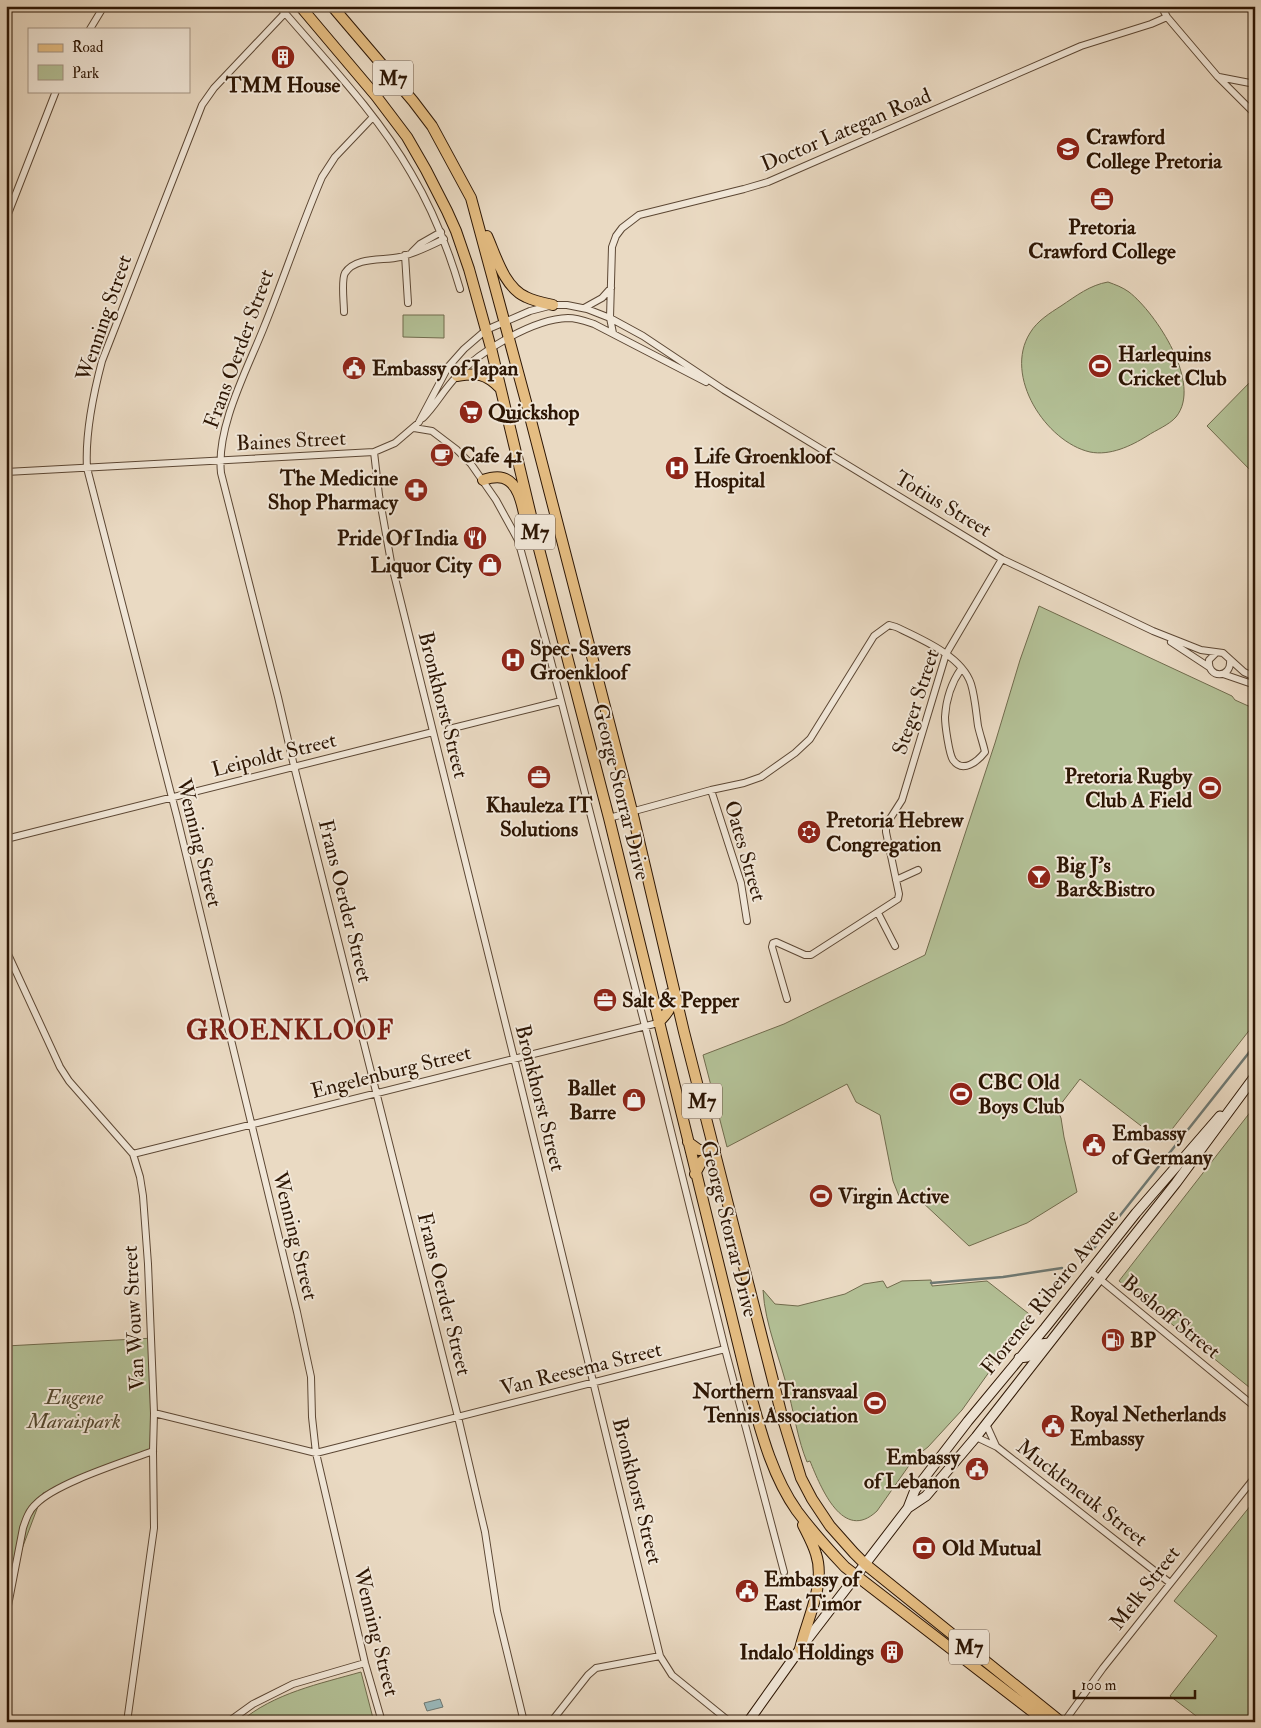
<svg xmlns="http://www.w3.org/2000/svg" width="1261" height="1728" font-family="'IM FELL Double Pica',serif">
<rect width="100%" height="100%" fill="#eadac3"/>
<filter id="stains"><feTurbulence type="fractalNoise" baseFrequency=".004" numOctaves="4"/><feColorMatrix values="0 0 0 0 .2 0 0 0 0 .09 0 0 0 0 .02 0 0 0 .5 -.17"/></filter>
<radialGradient id="worn" r=".72"><stop offset=".6" stop-color="#630" stop-opacity="0"/><stop offset="1" stop-color="#630" stop-opacity=".3"/></radialGradient>
<path fill="#b3c096" stroke="#706b4d" d="M1108,282C1116,285 1122,287 1129,292C1156,313 1203,384 1176,417C1169,425 1156,430 1147,436C1131,446 1110,456 1090,452C1046,442 1003,376 1030,333C1037,321 1050,313 1061,306C1076,296 1090,285 1108,282Z
M403,315H444V338L403,337Z
M1255,377V475L1207,426Z
M1039,606L1232,696L1235,700L1255,709V1023L1162,1142L1080,1079L1057,1109L1061,1118L1064,1137L1077,1192L1027,1223L969,1246L920,1200L901,1201L893,1181L880,1115L856,1102L847,1084L727,1147L703,1055L784,1024L925,955L995,743L1020,660Z
M1255,1106V1392L1119,1281Z
M931,1280L932,1286L987,1281L1033,1317L1001,1356L998,1355L991,1364L992,1368L962,1410L928,1447L915,1457L877,1511C843,1543 821,1488 810,1461L807,1462C798,1440 795,1418 789,1395C781,1360 765,1326 763,1290L775,1304L798,1306L845,1294L864,1284L883,1281L887,1288L902,1281Z
M154,1338V1450L43,1493L11,1578L6,1599V1346Z
M1255,1500V1722H1204L1170,1696L1217,1636L1174,1601Z
M361,1672L374,1722H240C274,1693 319,1684 361,1672Z"/>
<path fill="#9ab9bb" stroke="#6e7872" d="M440,1699L443,1707L427,1711L424,1703Z"/>
<g fill="none" stroke-linecap="round" stroke-linejoin="round">
<path stroke="#6e7872" stroke-width="2.5" d="M1086,1255L1095,1247L1255,1045
M931,1283L1003,1277L1062,1268"/>
<g stroke="#5c4734" stroke-width="8">
<path id="street" d="M279,6C325,60 376,112 411,173C433,210 448,248 460,289
M1161,6L1167,17L1218,77L1255,114
M285,13L214,88L202,105L102,361C93,395 85,433 87,468L177,817L297,1312L311,1377L312,1417L316,1453L365,1663L382,1722
M90,29L104,6
M1219,77L1255,84
M373,117L335,157L322,177C301,226 284,278 264,327C247,370 216,427 221,473L278,697L294,766L458,1417L485,1532L497,1611L524,1722
M6,219L56,91
M412,252L420,244L441,232
M405,255L408,303
M584,308L602,298L611,288
M344,312C344,303 341,280 345,273C356,256 384,261 400,257C416,253 430,246 444,239
M613,333L610,318L612,247L616,236L622,228L639,215L744,189L768,182L1081,46L1151,24L1167,17
M423,418C436,405 444,389 457,376C480,351 533,319 568,318C577,318 585,321 594,324L706,382
M419,422L448,367L464,349L486,330L530,311L553,305H567L587,309L610,318L643,336L724,390L1002,559L1153,631L1201,650L1223,653L1244,672L1255,677
M414,428L432,431L457,450L471,464L496,500L518,540L546,642L645,1026L725,1349L784,1572
M374,452L379,495L391,562L518,1074L660,1656L672,1675L730,1722
M6,472L374,452L395,443L416,425
M1171,642L1209,667
M1216,653L1209,660C1207,679 1232,679 1230,660
M1223,674L1255,685
M449,729L561,701
M711,790L741,883L747,921
M609,818L711,790L744,783L761,777L795,753L810,739L874,636L889,625L896,627C921,639 962,656 971,684C975,697 976,712 978,726C980,735 983,743 985,752C978,761 963,774 953,760C949,754 945,725 945,717C946,700 952,682 961,669
M6,839L433,732
M896,880L918,870
M878,913L895,946
M6,950L60,1067L69,1081L133,1154L140,1177L143,1196L148,1264L154,1413L153,1451L154,1528L127,1722
M787,999L772,947L773,943L776,942L805,955H811L898,899L899,894L886,832V825L902,800L946,654L1002,559
M133,1154L658,1023
M1090,1271L1255,1407
M154,1413L316,1453L725,1349
M986,1424L996,1446
M976,1437L997,1447L1170,1583
M6,1616L23,1528C26,1519 29,1510 36,1504C56,1483 124,1462 153,1451
M228,1722L253,1704L293,1684L365,1663
M551,1722L588,1675L596,1668L660,1656
M1064,1722L1103,1668L1255,1477"/>
</g>
<g stroke="#2d1604" stroke-width="11">
<path id="secondary" d="M1019,1358L1027,1357L1041,1344L1049,1343
M908,1508L915,1490L968,1421L1045,1328L1136,1213L1220,1116
M748,1722L800,1649L908,1508L926,1496L976,1437L1083,1300L1176,1183L1255,1076"/>
</g>
<g stroke="#2d1604" stroke-width="12">
<path id="primary" d="M300,6L376,96L407,137L426,170L447,211L456,231L469,269L491,348L538,545L609,818L751,1396C762,1436 773,1477 797,1511C812,1531 828,1549 845,1567L1046,1722
M332,6L413,101L432,126L471,198L528,409L632,811L684,1032L782,1416L801,1478L812,1499L830,1526L854,1553L865,1564L1061,1722
M487,236C496,256 504,287 526,297C534,301 544,303 553,305
M457,376C477,373 485,373 500,388
M483,480C489,478 496,476 503,478C521,483 523,512 527,527
M658,1023C668,1012 673,1009 669,994
M688,1142L699,1150H715
M695,1174L702,1161L715,1150
M800,1649C807,1619 826,1584 816,1554C813,1544 808,1535 803,1525"/>
</g>
<use href="#street" stroke="#f1e7d8" stroke-width="6"/>
<use href="#secondary" stroke="#f1e7d8" stroke-width="9"/>
<use href="#primary" stroke="#e5bd82" stroke-width="10"/>
</g>
<defs>
<g id="building-disc" transform="scale(1.25)"><circle r="9.5" fill="#8f2418" stroke="#f1e7d8"/><path d="M-4-6H4V6H1V3H-1V6H-4ZM-2.5-4.3h1.7v1.8h-1.7ZM.8-4.3h1.7v1.8H.8ZM-2.5-1h1.7V.8h-1.7ZM.8-1h1.7V.8H.8Z" fill="#fff"/></g>
<g id="school-disc" transform="scale(1.25)"><circle r="9.5" fill="#8f2418" stroke="#f1e7d8"/><path d="M0-5L7-2L0 1L-7-2ZM-4 1L0 2.5L4 1V4Q0 6-4 4Z" fill="#fff"/></g>
<g id="office-disc" transform="scale(1.25)"><circle r="9.5" fill="#8f2418" stroke="#f1e7d8"/><path d="M-6-3h4V-5.5h4V-3h4V5H-6ZM-1-4.5V-3h2v-1.5ZM-6 0V1H6V0Z" fill="#fff"/></g>
<g id="stadium-disc" transform="scale(1.25)"><circle r="9.5" fill="#8f2418" stroke="#f1e7d8"/><path d="M0-5a6.5 5 0 1 0 0 10a6.5 5 0 1 0 0-10ZM-3.5-1.8h7v3.6h-7Z" fill="#fff"/></g>
<g id="civic-disc" transform="scale(1.25)"><circle r="9.5" fill="#8f2418" stroke="#f1e7d8"/><path d="M-.6-6.5H3V-4.5H.6V-3L4-1V1h2V6H-6V1h2V-1L-.6-3ZM-1.2 2.5V6h2.4V2.5Z" fill="#fff"/></g>
<g id="supermarket-disc" transform="scale(1.25)"><circle r="9.5" fill="#8f2418" stroke="#f1e7d8"/><path d="M-6-5.5h2.5l.6 2H6L4.5 2H-2.5L-4.4-4H-6ZM-1.5 3.2a1.3 1.3 0 1 0 .1 0ZM3 3.2a1.3 1.3 0 1 0 .1 0Z" fill="#fff"/></g>
<g id="cafe-disc" transform="scale(1.25)"><circle r="9.5" fill="#8f2418" stroke="#f1e7d8"/><path d="M-5.5-4.5H6V0H3Q3 3.5 0 3.5H-2.5Q-5.5 3.5-5.5 0ZM3-3.2v2h1.7v-2ZM-6 4.5H4V6H-6Z" fill="#fff"/></g>
<g id="hospital-disc" transform="scale(1.25)"><circle r="9.5" fill="#8f2418" stroke="#f1e7d8"/><path d="M-5-5h3v3.5h4V-5h3V5h-3V1.5h-4V5h-3Z" fill="#fff"/></g>
<g id="pharmacy-disc" transform="scale(1.25)"><circle r="9.5" fill="#8f2418" stroke="#f1e7d8"/><path d="M-2-6h4v4h4v4h-4v4h-4v-4h-4v-4h4Z" fill="#fff"/></g>
<g id="restaurant-disc" transform="scale(1.25)"><circle r="9.5" fill="#8f2418" stroke="#f1e7d8"/><path d="M-5-6h1v4h1v-4h1v4h1v-4h1v5L-1.5 .5V6h-2V.5L-5-1ZM5-6V6H3V1.5H1.5Q1.5-4 5-6Z" fill="#fff"/></g>
<g id="shop-disc" transform="scale(1.25)"><circle r="9.5" fill="#8f2418" stroke="#f1e7d8"/><path d="M-5-2.5h2.3a2.7 3.5 0 0 1 5.4 0H5L5.5 6h-11ZM-1.5-2.5h3a1.5 2.3 0 0 0-3 0Z" fill="#fff"/></g>
<g id="synagogue-disc" transform="scale(1.25)"><circle r="9.5" fill="#8f2418" stroke="#f1e7d8"/><path d="M0-6.5L5.6 3.2H-5.6ZM0 6.5L5.6-3.2H-5.6Z" fill="#fff"/></g>
<g id="bar-disc" transform="scale(1.25)"><circle r="9.5" fill="#8f2418" stroke="#f1e7d8"/><path d="M-6-5H6L.8 .8V4.5H3.5V6h-7V4.5H-.8V.8Z" fill="#fff"/></g>
<g id="fuel-disc" transform="scale(1.25)"><circle r="9.5" fill="#8f2418" stroke="#f1e7d8"/><path d="M-5.5-6h7V0h2V4h1.3V-2.5L3-4.5l.8-.8L6-3V5H2.5V1h-1V6h-7ZM-4.2-4.7v3.2H.2V-4.7Z" fill="#fff"/></g>
<g id="bank-disc" transform="scale(1.25)"><circle r="9.5" fill="#8f2418" stroke="#f1e7d8"/><path d="M-6-4H6V4H-6ZM0-2.3a2.3 2.3 0 1 0 0 4.6a2.3 2.3 0 1 0 0-4.6Z" fill="#fff"/></g>
</defs>
<g fill-rule="evenodd">
<use href="#building-disc" x="283" y="57"/>
<use href="#school-disc" x="1068" y="149"/>
<use href="#office-disc" x="1102" y="199"/>
<use href="#stadium-disc" x="1100" y="366"/>
<use href="#civic-disc" x="354" y="368"/>
<use href="#supermarket-disc" x="471" y="412"/>
<use href="#cafe-disc" x="442" y="455"/>
<use href="#hospital-disc" x="677" y="468"/>
<use href="#pharmacy-disc" x="416" y="490"/>
<use href="#restaurant-disc" x="475" y="538"/>
<use href="#shop-disc" x="490" y="565"/>
<use href="#hospital-disc" x="513" y="660"/>
<use href="#office-disc" x="539" y="777"/>
<use href="#stadium-disc" x="1210" y="788"/>
<use href="#synagogue-disc" x="809" y="832"/>
<use href="#bar-disc" x="1039" y="877"/>
<use href="#office-disc" x="605" y="1000"/>
<use href="#stadium-disc" x="961" y="1094"/>
<use href="#shop-disc" x="634" y="1100"/>
<use href="#civic-disc" x="1094" y="1145"/>
<use href="#stadium-disc" x="821" y="1196"/>
<use href="#fuel-disc" x="1113" y="1340"/>
<use href="#stadium-disc" x="875" y="1403"/>
<use href="#civic-disc" x="1053" y="1426"/>
<use href="#civic-disc" x="977" y="1469"/>
<use href="#bank-disc" x="924" y="1548"/>
<use href="#civic-disc" x="747" y="1591"/>
<use href="#building-disc" x="892" y="1652"/>
</g>
<g text-anchor="middle" dominant-baseline="central" stroke-width="4" stroke-linejoin="round" paint-order="stroke">
<g fill="#f1e7d8" stroke="#685544" stroke-width="1">
<rect x="373" y="60.5" width="40" height="35" rx="4"/>
<rect x="515" y="514.5" width="40" height="35" rx="4"/>
<rect x="682" y="1083.5" width="40" height="35" rx="4"/>
<rect x="949" y="1629.5" width="40" height="35" rx="4"/>
</g>
<g font-size="20" font-weight="bold" fill="#2d1604">
<text x="393" y="78">M7</text>
<text x="535" y="532">M7</text>
<text x="702" y="1101">M7</text>
<text x="969" y="1647">M7</text>
</g>
<g font-size="21" font-weight="bold" fill="#2d1604" stroke="#f1e7d8" text-anchor="start">
<text x="283" y="85" text-anchor="middle">TMM House</text>
<text x="1086" y="137">Crawford<tspan x="1086" dy="24">College Pretoria</tspan></text>
<text x="1102" y="227" text-anchor="middle">Pretoria<tspan x="1102" dy="24">Crawford College</tspan></text>
<text x="1118" y="354">Harlequins<tspan x="1118" dy="24">Cricket Club</tspan></text>
<text x="372" y="368">Embassy of Japan</text>
<text x="488" y="412">Quickshop</text>
<text x="460" y="455">Cafe 41</text>
<text x="694" y="456">Life Groenkloof<tspan x="694" dy="24">Hospital</tspan></text>
<text x="398" y="478" text-anchor="end">The Medicine<tspan x="398" dy="24">Shop Pharmacy</tspan></text>
<text x="458" y="538" text-anchor="end">Pride Of India</text>
<text x="472" y="565" text-anchor="end">Liquor City</text>
<text x="530" y="648">Spec-Savers<tspan x="530" dy="24">Groenkloof</tspan></text>
<text x="1192" y="776" text-anchor="end">Pretoria Rugby<tspan x="1192" dy="24">Club A Field</tspan></text>
<text x="539" y="805" text-anchor="middle">Khauleza IT<tspan x="539" dy="24">Solutions</tspan></text>
<text x="826" y="820">Pretoria Hebrew<tspan x="826" dy="24">Congregation</tspan></text>
<text x="1056" y="865">Big J's<tspan x="1056" dy="24">Bar&amp;Bistro</tspan></text>
<text x="622" y="1000">Salt &amp; Pepper</text>
<text x="978" y="1082">CBC Old<tspan x="978" dy="24">Boys Club</tspan></text>
<text x="616" y="1088" text-anchor="end">Ballet<tspan x="616" dy="24">Barre</tspan></text>
<text x="1112" y="1133">Embassy<tspan x="1112" dy="24">of Germany</tspan></text>
<text x="838" y="1196">Virgin Active</text>
<text x="1130" y="1340">BP</text>
<text x="858" y="1391" text-anchor="end">Northern Transvaal<tspan x="858" dy="24">Tennis Association</tspan></text>
<text x="1070" y="1414">Royal Netherlands<tspan x="1070" dy="24">Embassy</tspan></text>
<text x="960" y="1457" text-anchor="end">Embassy<tspan x="960" dy="24">of Lebanon</tspan></text>
<text x="942" y="1548">Old Mutual</text>
<text x="764" y="1579">Embassy of<tspan x="764" dy="24">East Timor</tspan></text>
<text x="874" y="1652" text-anchor="end">Indalo Holdings</text>
</g>
<g font-size="21" fill="#2d1604" stroke="#f1e7d8">
<text transform="translate(846 130) rotate(-23)">Doctor Lategan Road</text>
<text transform="translate(104 318) rotate(-71)">Wenning Street</text>
<text transform="translate(239 349) rotate(-70)">Frans Oerder Street</text>
<text transform="translate(291 441) rotate(-3)">Baines Street</text>
<text transform="translate(943 504) rotate(31)">Totius Street</text>
<text transform="translate(916 702) rotate(-72)">Steger Street</text>
<text transform="translate(443 705) rotate(76)">Bronkhorst Street</text>
<text transform="translate(274 755) rotate(-14)">Leipoldt Street</text>
<text transform="translate(621 792) rotate(76)">George Storrar Drive</text>
<text transform="translate(199 843) rotate(76)">Wenning Street</text>
<text transform="translate(745 851) rotate(74)">Oates Street</text>
<text transform="translate(345 901) rotate(76)">Frans Oerder Street</text>
<text transform="translate(391 1072) rotate(-14)">Engelenburg Street</text>
<text transform="translate(540 1098) rotate(76)">Bronkhorst Street</text>
<text transform="translate(729 1229) rotate(76)">George Storrar Drive</text>
<text transform="translate(295 1236) rotate(76)">Wenning Street</text>
<text transform="translate(1050 1292) rotate(-51)">Florence Ribeiro Avenue</text>
<text transform="translate(444 1294) rotate(76)">Frans Oerder Street</text>
<text transform="translate(1171 1317) rotate(39)">Boshoff Street</text>
<text transform="translate(134 1318) rotate(-93)">Van Wouw Street</text>
<text transform="translate(581 1369) rotate(-14)">Van Reesema Street</text>
<text transform="translate(637 1491) rotate(76)">Bronkhorst Street</text>
<text transform="translate(1082 1493) rotate(38)">Muckleneuk Street</text>
<text transform="translate(1145 1588) rotate(-52)">Melk Street</text>
<text transform="translate(376 1632) rotate(76)">Wenning Street</text>
</g>
<g font-size="21" font-style="italic" fill="#554930" stroke="#f1e7d8">
<text x="74" y="1397">Eugene<tspan x="74" dy="24">Maraispark</tspan></text>
</g>
<g font-size="26" font-weight="bold" letter-spacing="1" fill="#7a1f14" stroke="#f1e7d8">
<text x="290" y="1031">GROENKLOOF</text>
</g>
</g>
<rect width="1261" height="1728" fill="none" stroke="#eadac3" stroke-width="25"/>
<rect x="8" y="8" width="1246" height="1713" fill="none" stroke="#2d1604" stroke-width="2.5"/>
<rect x="12" y="12" width="1236" height="1703" fill="none" stroke="#2d1604"/>
<rect x="28" y="28" width="162" height="65" fill="#f1e7d8" stroke="#a39383"/>
<rect x="38" y="44" width="25" height="8" fill="#e5bd82" stroke="#a39383"/>
<text x="72" y="52" font-size="15" fill="#2d1604">Road</text>
<rect x="38" y="65" width="25" height="15" fill="#b3c096" stroke="#a39383"/>
<text x="72" y="78" font-size="15" fill="#2d1604">Park</text>
<path d="M1074 1690v8h121v-8" fill="none" stroke="#2d1604" stroke-width="2.5"/>
<text x="1081" y="1690" font-size="15" fill="#2d1604" stroke="#f1e7d8" stroke-width="4" paint-order="stroke">100 m</text>
<rect width="100%" height="100%" filter="url(#stains)"/>
<rect width="100%" height="100%" fill="url(#worn)"/>
</svg>
